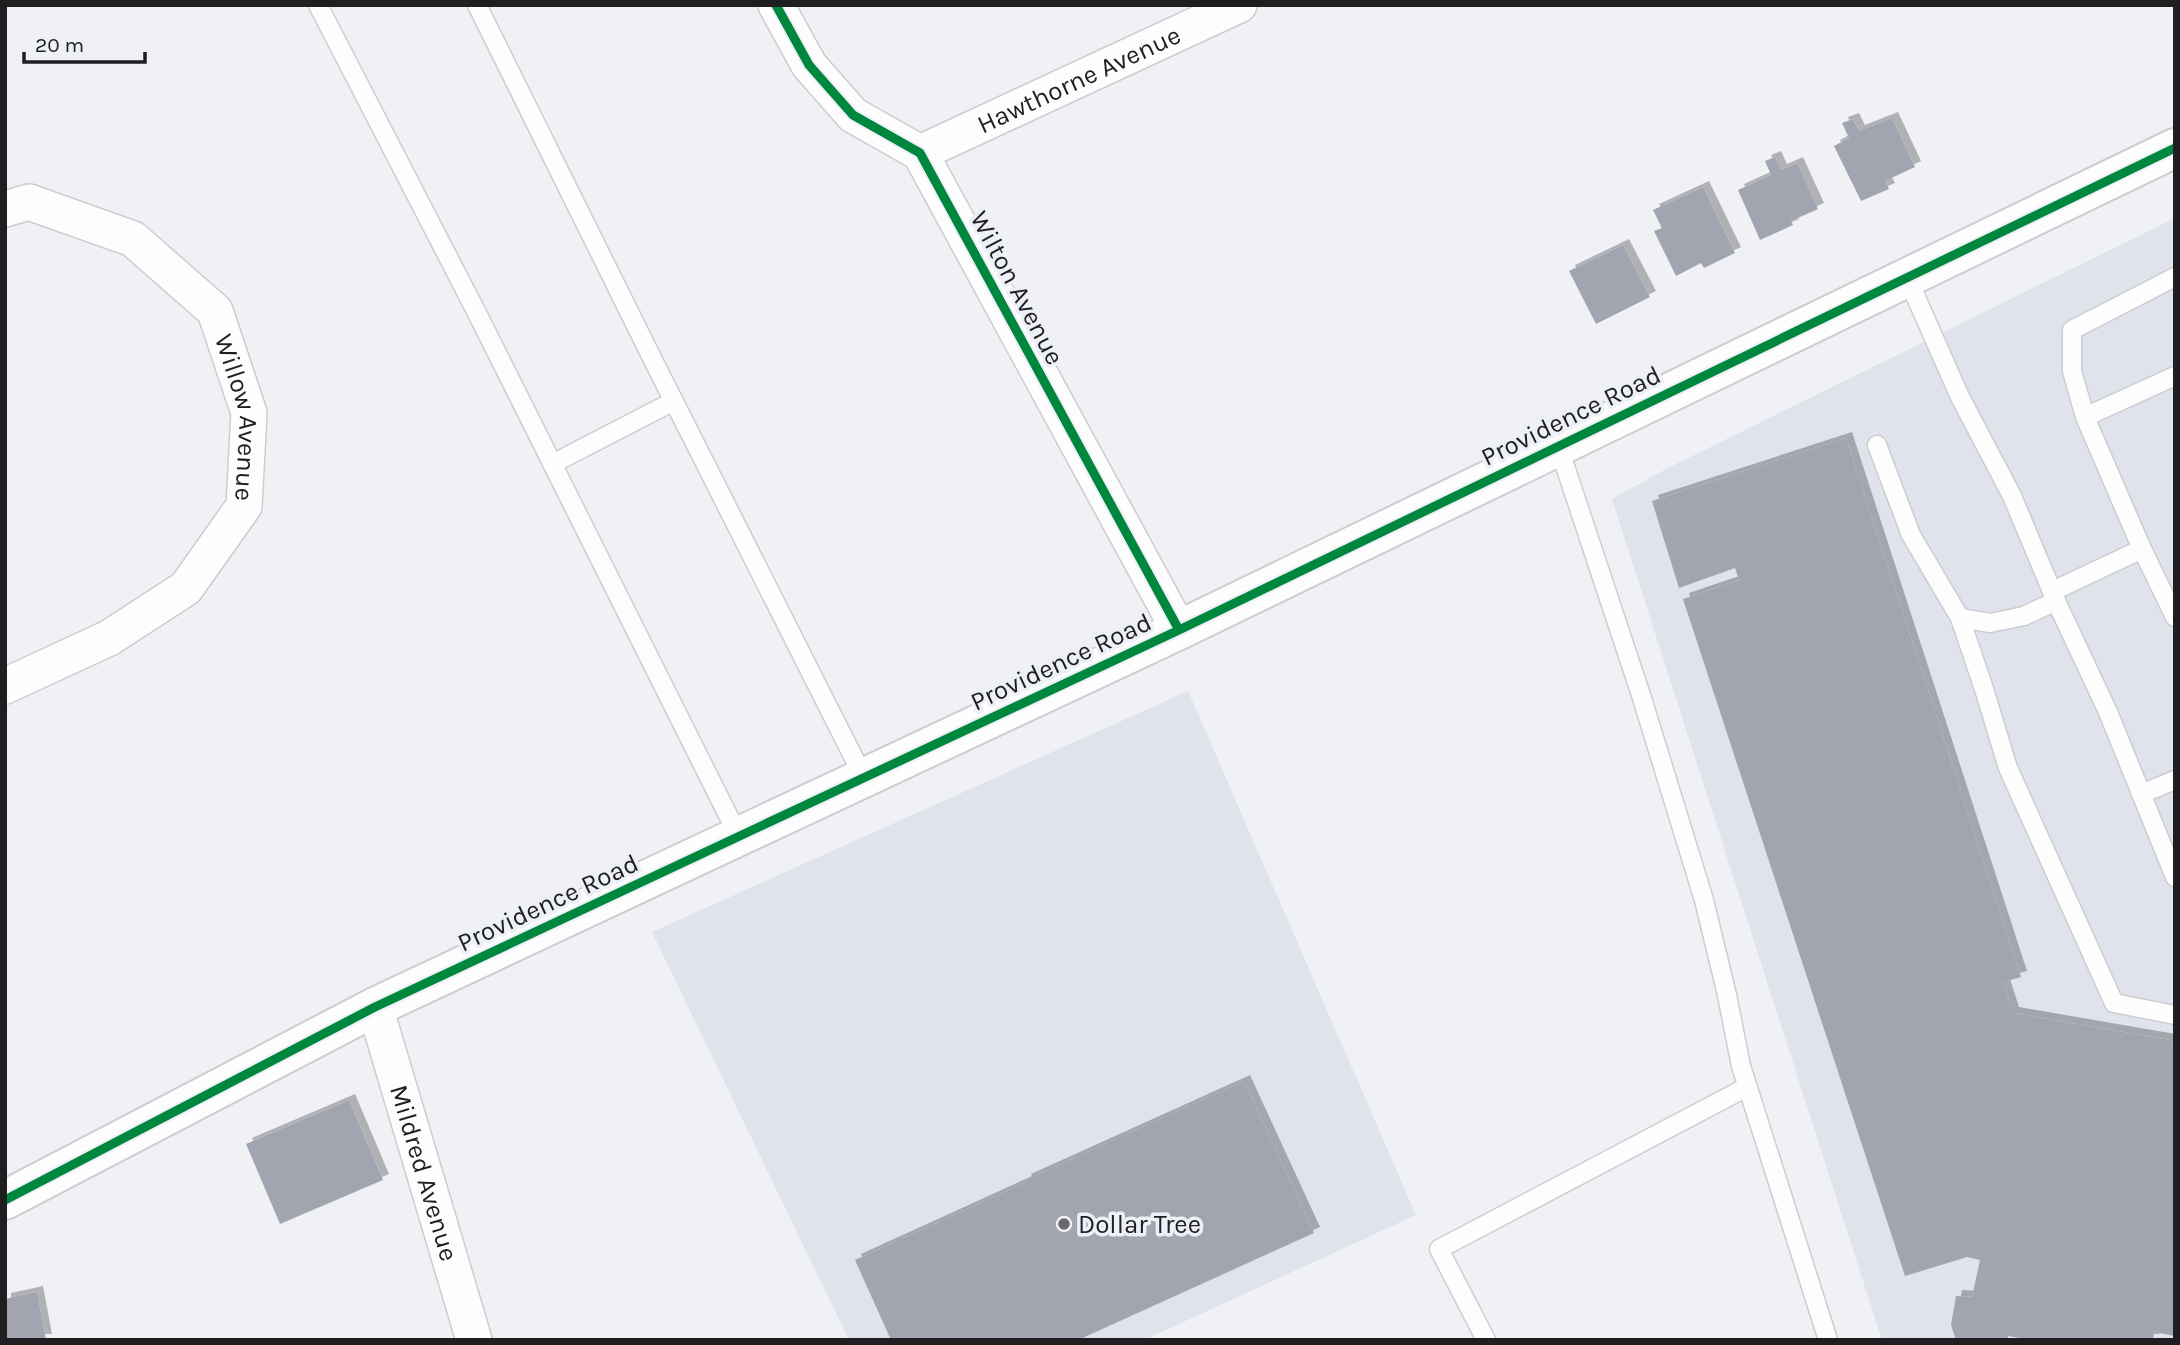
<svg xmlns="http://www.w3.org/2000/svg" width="2180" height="1345" font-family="Karla,sans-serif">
<defs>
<filter id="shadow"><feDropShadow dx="6" dy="-6" stdDeviation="0" flood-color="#0004"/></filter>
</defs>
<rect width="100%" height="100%" fill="#f0f1f5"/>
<path fill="#e0e2ec" d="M2175,218V1340H1882L1612,499L1668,468Z
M1188,691L1416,1215L1144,1340H849L652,932Z"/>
<path fill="#a2a4af" filter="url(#shadow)" d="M1892,118L1915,167L1885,181L1889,189L1861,201L1834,146L1849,138L1842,123L1853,119L1859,131Z
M1775,157L1781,170L1797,163L1818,209L1791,221L1793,225L1760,240L1738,190L1771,175L1765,161Z
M1703,187L1735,253L1704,268L1701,263L1676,276L1654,231L1662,228L1653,210Z
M1623,245L1650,297L1596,324L1569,271Z
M1846,438L2021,977L2003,982L2013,1013L2175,1041V1336L2154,1332L2153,1340H2033L2008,1336L2007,1340H1956L1951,1325L1956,1296L1972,1297L1980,1260L1967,1257L1905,1276L1683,599L1739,580L1735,568L1679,588L1652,501Z
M1244,1081L1314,1233L1078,1340H891L855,1260L1026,1182L1025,1180Z
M349,1100L383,1180L280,1224L246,1144Z
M37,1292L46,1340H5V1299Z"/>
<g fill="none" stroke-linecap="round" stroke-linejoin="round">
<g stroke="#cccdd0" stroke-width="21">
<path id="lane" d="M318,5L479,317L739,837
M477,5L655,364L864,778
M1907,277L1960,397L2012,496L2056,601L2108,712L2175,877
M2085,417L2175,376
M1558,445L1641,695L1704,900L1727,995L1741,1066L1828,1340
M1877,445L1911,535L1960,618L1990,623L2024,616L2056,601
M552,464L674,401
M2142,549L2175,617
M2053,591L2142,549L2085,417L2072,371V330L2175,277
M1960,618L1984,689L2008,768L2114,1003L2175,1015
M2141,794L2175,780
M1486,1340L1439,1249L1747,1087"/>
</g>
<g stroke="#cccdd0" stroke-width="38">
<g id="street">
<path d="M776,5L809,65L853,115L920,153L1179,630"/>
<path id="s1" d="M920,153L1239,5"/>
<path id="s2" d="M5,209L29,202L133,239L215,311L249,413L244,506L186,588L109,638L5,686"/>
<path id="s3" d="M375,1007L474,1340"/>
</g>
</g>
<g stroke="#cccdd0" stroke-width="42">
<path id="secondary" d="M5,1200L375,1007L1179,630L2175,148"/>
</g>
<use href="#lane" stroke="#fdfdfe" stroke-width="18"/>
<use href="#street" stroke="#fdfdfe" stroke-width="35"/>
<use href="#secondary" stroke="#fdfdfe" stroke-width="38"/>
<g stroke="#eef0f7" stroke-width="13">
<path id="cycleway" d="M776,5L809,65L853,115L920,153L1179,630
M5,1200L375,1007L1179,630L2175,148"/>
</g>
<use href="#cycleway" stroke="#00873e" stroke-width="9"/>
</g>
<circle fill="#68686c" stroke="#eef0f7" stroke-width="2.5" cx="1064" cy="1224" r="7"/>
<g text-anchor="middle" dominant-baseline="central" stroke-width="7" stroke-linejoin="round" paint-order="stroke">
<g font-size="26" fill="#1f1f22" stroke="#eef0f7">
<text stroke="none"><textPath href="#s1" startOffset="175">Hawthorne Avenue</textPath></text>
<text transform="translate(1017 288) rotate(62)">Wilton Avenue</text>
<text transform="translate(1571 416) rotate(-26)">Providence Road</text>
<text stroke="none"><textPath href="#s2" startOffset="355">Willow Avenue</textPath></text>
<text transform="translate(1061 662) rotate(-25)">Providence Road</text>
<text transform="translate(548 903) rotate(-25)">Providence Road</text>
<text stroke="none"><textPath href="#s3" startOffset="173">Mildred Avenue</textPath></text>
</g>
<g font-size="26" fill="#1f1f22" stroke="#eef0f7" text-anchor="start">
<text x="1078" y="1224">Dollar Tree</text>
</g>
</g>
<rect width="2180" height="1345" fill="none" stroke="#1f1f22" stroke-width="14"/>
<path d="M24 52v10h121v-10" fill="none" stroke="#1f1f22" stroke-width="3.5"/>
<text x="35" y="52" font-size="21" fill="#1f1f22" stroke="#eef0f7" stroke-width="5" paint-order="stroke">20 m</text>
</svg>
